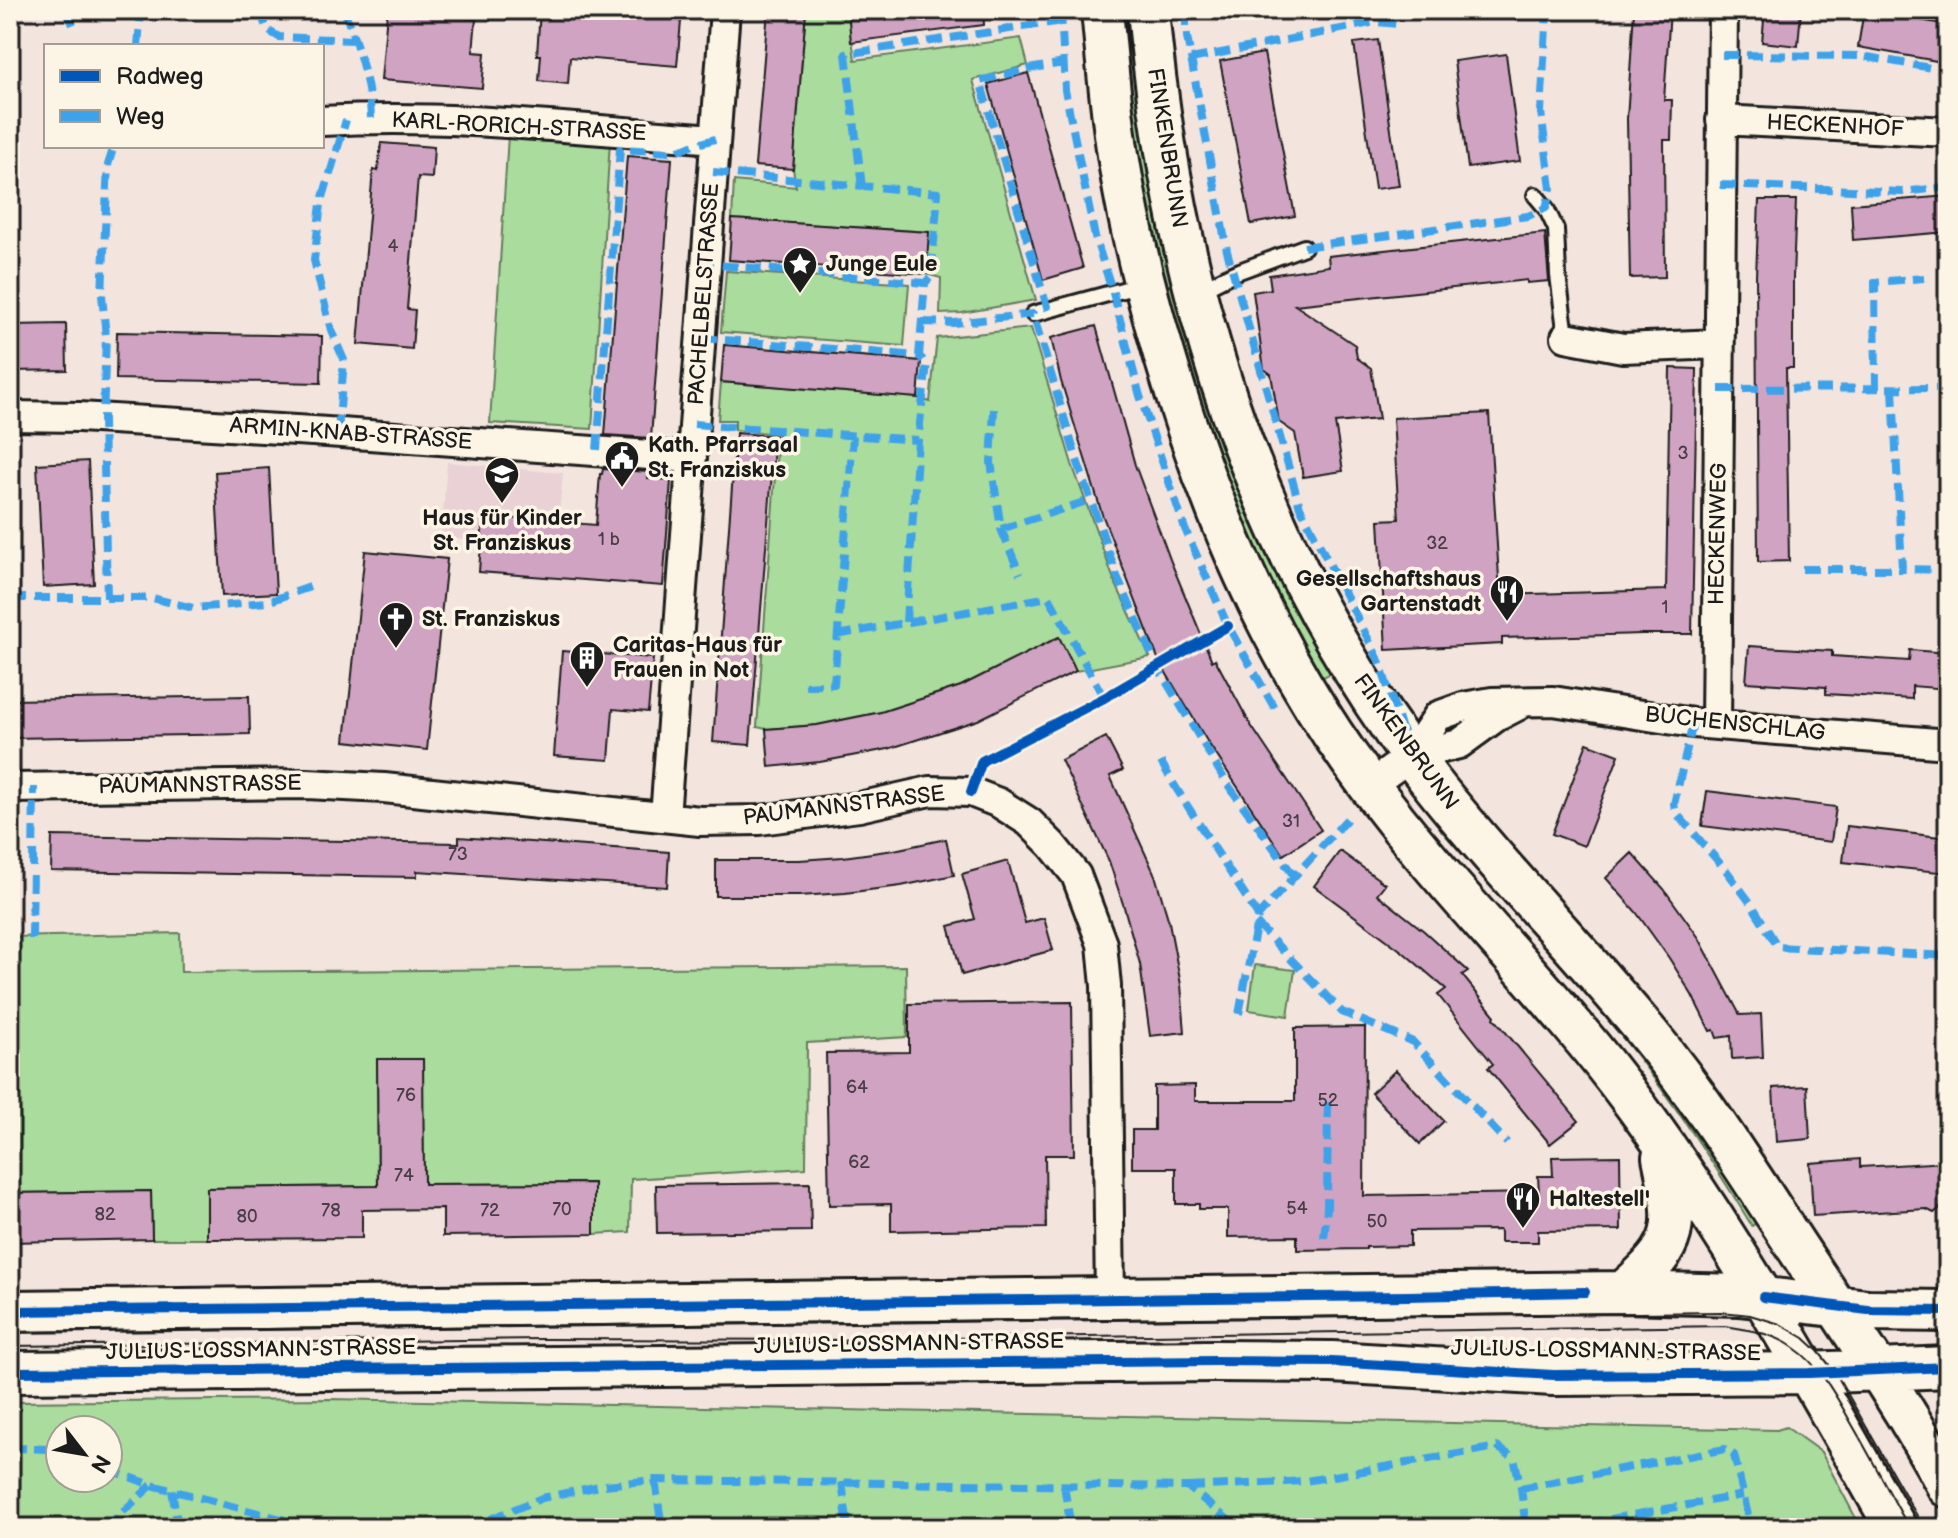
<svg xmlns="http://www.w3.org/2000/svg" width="1958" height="1538" font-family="'Balsamiq Sans',sans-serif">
<rect width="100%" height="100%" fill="#f3e5de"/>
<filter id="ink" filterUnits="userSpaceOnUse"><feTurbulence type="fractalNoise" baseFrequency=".0125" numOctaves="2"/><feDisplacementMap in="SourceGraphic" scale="16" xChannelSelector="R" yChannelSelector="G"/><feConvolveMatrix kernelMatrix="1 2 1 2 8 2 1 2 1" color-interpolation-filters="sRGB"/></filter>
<g filter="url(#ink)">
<path fill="#e9d1d6" d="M447,462L563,473L553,576L478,572L481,542L441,537Z"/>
<path fill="#aadc9d" stroke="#637c5c" stroke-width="2" fill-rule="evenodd" d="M806,10H848L855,60L1021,38L1028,65L973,80L1036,300L962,313L940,314L941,278L926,274L928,232L732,219L734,181L796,187L793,169Z
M1118,10H1130L1133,54L1336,670L1318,680L1287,626L1197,414L1138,177Z
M508,135L610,141L592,429L490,423Z
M726,271L909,284L904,346L721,332Z
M1031,328L1072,464L1114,580L1150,657L1076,671L1058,637L961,686L881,712L817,725L766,729L757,727L778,434L735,430V420H718L721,382L918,398L930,402L937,338Z
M1447,825L1624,1028L1760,1220L1752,1226C1705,1148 1653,1072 1594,1003C1544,945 1492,888 1441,830Z
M180,933L181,972L906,966L907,1037L807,1043L806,1168L631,1179L630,1232L594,1234V1183L424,1184L422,1059L377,1060L378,1186L207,1188V1239H152L151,1191L10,1193V937Z
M1255,965L1295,970L1288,1016L1249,1010Z
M331,1399L1777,1430L1786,1427L1821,1452L1861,1528H10V1402ZM60,1430H108V1478H60Z"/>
<path fill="#d1a3c3" stroke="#1c1c1c" stroke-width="2" d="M540,10H682L677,66L570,57L568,84L539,81L541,55H537Z
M768,10H806L793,169L755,166Z
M848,10H983L984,25L851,42Z
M1634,10H1670L1664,100H1672L1671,140H1664L1665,277L1630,278L1627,119Z
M1765,10H1801L1798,46L1762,42Z
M1864,10L1948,25V63L1858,47Z
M387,12L476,19L473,52L485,53L482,88L381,80Z
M1378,40L1399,186L1375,189L1354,43Z
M1264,53L1295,216L1251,224L1220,61Z
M1506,54L1520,161L1468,168L1454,61Z
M1028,73L1083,268L1043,280L988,84Z
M381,143L434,147L432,178L418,177L407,309L415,310L412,349L358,344L373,170L378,171Z
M627,156L672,159L651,438L605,435Z
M1948,196V232L1853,240L1851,204Z
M1759,200H1796L1793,277V368H1786L1789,561L1758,562L1756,276Z
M732,219L929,232L926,274L729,260Z
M1545,233L1549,281L1527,283V280L1295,305L1355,345L1357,358L1371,368L1379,419L1335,423L1343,471L1303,477L1295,433L1279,422L1271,374L1264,369L1253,292L1271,289L1269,275L1329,266L1328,256Z
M66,324L67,370L10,371V325Z
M1096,326L1135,465L1171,562L1212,661L1215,659L1250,724L1321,830L1283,855L1207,741L1159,661L1102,514L1061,381L1051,338Z
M117,332L322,336L321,383L116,379Z
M724,345L921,361L918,398L721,382Z
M1670,368L1697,369L1692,634H1642L1502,638V644L1386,650L1379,520L1399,519L1393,418L1489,413L1500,595L1666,590Z
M736,433L775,436L750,745L713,742Z
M88,461L94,584L43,587L37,464Z
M269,468L276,593L222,596L215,472Z
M603,469L649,472L648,478L671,480L663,586L479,572L483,516L596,525L600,474H602Z
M365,551L447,559L427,750L345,741Z
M1059,637L1076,671L978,720L888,749L820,762L769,767L766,729L817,725L881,712L961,686Z
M1749,646L1832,651V656L1909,661L1910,650L1948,653V689L1912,686V699L1826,694V687L1746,682Z
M562,651L653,658L648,712L613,709L609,760L554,756Z
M249,696L250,734L10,738V700Z
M1106,737L1123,770L1110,776L1155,875L1169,922L1181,985L1185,1032L1150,1036L1140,964L1124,907L1109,861L1061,760Z
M1587,743L1619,755L1584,846L1552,834Z
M1707,791L1836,807L1831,842L1702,826Z
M1847,826L1948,838V873L1843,862Z
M52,836L459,843V837L669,852L667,887L417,871V877L51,871Z
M946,839L954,875L901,886L845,893L799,896H716V860H799L843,857L894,850Z
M1340,851L1385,884L1377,894L1424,931L1468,971L1462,975L1495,1016L1494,1018L1579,1121L1550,1144L1488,1068L1493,1064L1438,995L1446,989L1403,952L1314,886Z
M1632,853L1664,889L1699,938L1740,1015L1761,1014L1763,1057L1732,1059L1731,1036L1717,1038L1714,1030L1710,1031L1692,995L1669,958L1636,912L1606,878Z
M1008,861L1025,923L1044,918L1053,950L962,975L949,926L975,919L962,874Z
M1072,1002L1074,1155H1045L1046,1228L891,1231V1204L829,1205L826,1053L909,1052V1004Z
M1365,1027L1364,1196L1539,1193L1538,1176H1553L1552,1157L1620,1156L1621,1230L1538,1231V1242H1500V1230L1410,1231V1246L1366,1247V1249L1297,1250V1236L1228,1237V1209H1199V1204H1176V1168H1132V1130H1154V1086L1195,1085V1101H1295V1028Z
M377,1059H423L424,1184L594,1183V1234L443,1236V1209L362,1210V1238L207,1239V1188L378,1186Z
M1396,1070L1444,1121L1420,1144L1371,1093Z
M1807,1086L1810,1139L1776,1142L1773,1088Z
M1860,1159V1167L1948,1162V1208H1940L1934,1213L1926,1209L1813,1216L1810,1163Z
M810,1183L811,1231L657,1233L656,1185Z
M151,1191L152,1239L10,1242V1193Z"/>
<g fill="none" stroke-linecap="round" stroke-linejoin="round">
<g stroke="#1c1c1c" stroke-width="20">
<path id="service" d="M1535,195L1546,208L1556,229L1558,275L1566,337
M1198,291L1234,273L1304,247
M1033,314L1141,285"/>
</g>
<g stroke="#1c1c1c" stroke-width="34">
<path id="minor" d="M1721,120L1948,132
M322,121C453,113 585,130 715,139
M1566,337L1623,348L1719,344
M10,416L79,417L313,431L692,458
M1716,724L1723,10
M1411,756L1438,716L1463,707L1492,702L1553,701L1693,723L1948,744
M1369,786L1411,756L1459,744L1496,717L1519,705
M10,788L307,784L384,788L700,821L759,820L859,807L930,791L971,792L999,803L1029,822L1052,845L1076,875L1102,944L1106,986L1110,1299
M665,817L725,10"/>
</g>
<g stroke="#1c1c1c" stroke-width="46">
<path id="secondary" d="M1102,10C1107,62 1111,115 1120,167C1130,230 1146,293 1164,354C1209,507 1269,651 1365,780C1448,893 1551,990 1634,1103C1733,1237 1814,1383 1896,1528
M1148,10C1168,230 1223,447 1335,639C1364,689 1396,737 1431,782C1500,870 1579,949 1650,1036C1706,1104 1753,1181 1802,1255C1852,1331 1905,1406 1948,1487
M1623,1292C1681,1243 1678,1228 1663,1157
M10,1311L1623,1292L1739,1295L1868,1310L1948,1311
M10,1372L1214,1361L1332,1362L1553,1375L1809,1373L1948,1367"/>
</g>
<use href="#service" stroke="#fcf5e5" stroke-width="14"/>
<use href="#minor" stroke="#fcf5e5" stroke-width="28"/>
<use href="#secondary" stroke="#fcf5e5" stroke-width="40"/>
<path stroke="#1c1c1c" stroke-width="2" d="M10,1332L1722,1312L1750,1315L1780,1324L1804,1338L1818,1351L1835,1372L1924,1528
M10,1346L543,1339L826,1340L1725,1326C1749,1330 1774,1333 1794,1348C1821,1366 1837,1398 1853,1426C1872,1459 1890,1494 1909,1528"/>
<path stroke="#3da2ea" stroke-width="8" stroke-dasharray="16 8" stroke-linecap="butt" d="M67,10L73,25
M260,10L267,30L279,37L355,40
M344,10C357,45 370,81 371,119
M1061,10L1065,90L1095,237L1113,293L1140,396L1185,529L1228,626L1278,714
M1185,10L1187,37L1227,251L1300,507L1378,658L1411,756
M138,46L141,10
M1722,55L1862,56L1948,71
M1191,59L1376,22L1398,24
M713,172L938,193L931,277L925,283
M1720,185L1903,192L1948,187
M862,187L846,54L1062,21
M1304,247L1528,216L1546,208L1551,188L1541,112L1547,10
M1048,310L980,81L1028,69L1064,63
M922,322L954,323L1033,314L1075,454L1117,576L1157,666L1226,782L1294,876
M701,338L919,356L925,283L706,264
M1719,389L1948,388
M1876,389L1875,282L1924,278
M1893,389L1902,569L1948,570
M994,409L991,462L1001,529L1020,574
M694,424L918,440
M338,432L344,360L331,330L314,260L321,204L346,120
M597,450L620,149L671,152L715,139
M1001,529L1090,500
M1802,569H1902
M10,598H152L193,608L267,602L310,587
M107,598L103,419L106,337L102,295L108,165L114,146
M906,622L918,440L927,364L919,356
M837,635L1049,597L1104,698
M805,686L834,684L853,436
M1693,723L1674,804L1676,813L1726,870L1752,905L1778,947L1948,956
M1161,762L1176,788L1258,916
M1256,923L1342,1012L1413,1042L1507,1143
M32,939L34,787
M1239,1014L1258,916L1347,819
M1948,1058H1945L1948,1072
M1324,1238L1327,1208L1328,1100
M10,1448L53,1449L60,1451
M108,1469L152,1485L315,1528
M655,1480L662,1528
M842,1482L848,1528
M1064,1485L1071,1528
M1188,1487L1306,1481L1497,1447L1514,1458L1521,1488L1526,1528
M1521,1488L1725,1449L1734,1455L1751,1528
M172,1490L178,1528
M1638,1514L1743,1495
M105,1528L152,1485
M468,1528L542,1498L604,1485L655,1480L1188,1487L1238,1528
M1563,1528L1638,1514L1641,1528"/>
<g stroke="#fcf5e5" stroke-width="15">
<path id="cycleway" d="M971,792L982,761L1104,698L1228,626
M1763,1297L1868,1310L1948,1311
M10,1311L1408,1296L1585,1292
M10,1372L1214,1361L1332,1362L1553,1375L1809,1373L1948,1367"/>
</g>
<use href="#cycleway" stroke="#0057b8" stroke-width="10"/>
</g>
</g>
<defs>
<g id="sight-pin" transform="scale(1.8)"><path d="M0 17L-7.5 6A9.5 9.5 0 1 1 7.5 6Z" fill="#1c1c1c" stroke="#fcf5e5"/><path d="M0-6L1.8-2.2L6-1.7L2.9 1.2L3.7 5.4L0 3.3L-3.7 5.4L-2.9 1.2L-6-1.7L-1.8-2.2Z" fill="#fff"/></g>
<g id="civic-pin" transform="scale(1.8)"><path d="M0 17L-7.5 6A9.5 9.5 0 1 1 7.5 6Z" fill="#1c1c1c" stroke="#fcf5e5"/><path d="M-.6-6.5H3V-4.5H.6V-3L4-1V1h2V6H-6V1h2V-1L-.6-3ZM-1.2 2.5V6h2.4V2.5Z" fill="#fff"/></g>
<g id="school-pin" transform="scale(1.8)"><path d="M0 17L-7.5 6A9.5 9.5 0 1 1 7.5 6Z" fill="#1c1c1c" stroke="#fcf5e5"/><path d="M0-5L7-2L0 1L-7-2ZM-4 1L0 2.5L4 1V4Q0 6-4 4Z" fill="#fff"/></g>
<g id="restaurant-pin" transform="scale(1.8)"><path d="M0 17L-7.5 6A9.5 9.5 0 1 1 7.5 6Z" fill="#1c1c1c" stroke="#fcf5e5"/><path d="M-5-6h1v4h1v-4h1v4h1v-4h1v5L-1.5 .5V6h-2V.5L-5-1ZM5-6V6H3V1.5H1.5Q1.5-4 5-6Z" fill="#fff"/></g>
<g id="church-pin" transform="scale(1.8)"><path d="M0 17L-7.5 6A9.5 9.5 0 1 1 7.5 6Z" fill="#1c1c1c" stroke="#fcf5e5"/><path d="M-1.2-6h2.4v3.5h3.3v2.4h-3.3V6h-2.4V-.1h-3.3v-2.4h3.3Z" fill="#fff"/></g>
<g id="building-pin" transform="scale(1.8)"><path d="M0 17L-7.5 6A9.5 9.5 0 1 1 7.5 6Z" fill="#1c1c1c" stroke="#fcf5e5"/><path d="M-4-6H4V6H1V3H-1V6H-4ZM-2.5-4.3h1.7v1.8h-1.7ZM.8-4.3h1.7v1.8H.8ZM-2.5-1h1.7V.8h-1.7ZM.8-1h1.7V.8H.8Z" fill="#fff"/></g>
</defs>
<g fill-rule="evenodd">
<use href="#sight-pin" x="800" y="264"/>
<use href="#civic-pin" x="622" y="458"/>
<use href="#school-pin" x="502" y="474"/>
<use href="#restaurant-pin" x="1507" y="592"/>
<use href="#church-pin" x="396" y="619"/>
<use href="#building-pin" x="587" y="658"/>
<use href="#restaurant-pin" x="1523" y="1199"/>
</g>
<g text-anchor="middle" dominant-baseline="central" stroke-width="7" stroke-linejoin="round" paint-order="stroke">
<g font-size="18" fill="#493e46">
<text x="393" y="246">4</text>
<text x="1683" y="453">3</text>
<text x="609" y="539">1 b</text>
<text x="1437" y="543">32</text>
<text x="1665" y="607">1</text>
<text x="1291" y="821">31</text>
<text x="458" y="854">73</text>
<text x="857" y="1087">64</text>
<text x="406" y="1095">76</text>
<text x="1328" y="1100">52</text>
<text x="859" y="1162">62</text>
<text x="404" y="1175">74</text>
<text x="1297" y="1208">54</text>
<text x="562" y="1209">70</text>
<text x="331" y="1210">78</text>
<text x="490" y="1210">72</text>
<text x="105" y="1214">82</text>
<text x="247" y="1216">80</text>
<text x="1377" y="1221">50</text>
</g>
<g font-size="22" fill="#1c1c1c" stroke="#fcf5e5">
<text transform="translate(1835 126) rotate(3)">HECKENHOF</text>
<text transform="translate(519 127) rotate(3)">KARL-RORICH-STRASSE</text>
<text transform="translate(1167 148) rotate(81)">FINKENBRUNN</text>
<text transform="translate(704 294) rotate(-86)">PACHELBELSTRASSE</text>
<text transform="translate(351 434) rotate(4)">ARMIN-KNAB-STRASSE</text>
<text transform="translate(1718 534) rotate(-89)">HECKENWEG</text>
<text transform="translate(1735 724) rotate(6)">BUCHENSCHLAG</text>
<text transform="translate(1406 742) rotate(54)">FINKENBRUNN</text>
<text transform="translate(200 785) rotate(-1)">PAUMANNSTRASSE</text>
<text transform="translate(844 806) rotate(-7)">PAUMANNSTRASSE</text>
<text transform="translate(909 1344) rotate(-1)">JULIUS-LOSSMANN-STRASSE</text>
<text transform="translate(261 1350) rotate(-1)">JULIUS-LOSSMANN-STRASSE</text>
<text transform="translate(1606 1351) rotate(1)">JULIUS-LOSSMANN-STRASSE</text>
</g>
<g font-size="22" font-weight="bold" fill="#1c1c1c" stroke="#fcf5e5" text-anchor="start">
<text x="826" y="264">Junge Eule</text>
<text x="648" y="445">Kath. Pfarrsaal<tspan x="648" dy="25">St. Franziskus</tspan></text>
<text x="502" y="518" text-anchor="middle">Haus für Kinder<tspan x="502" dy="25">St. Franziskus</tspan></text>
<text x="1481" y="579" text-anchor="end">Gesellschaftshaus<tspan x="1481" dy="25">Gartenstadt</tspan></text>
<text x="422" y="619">St. Franziskus</text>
<text x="613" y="645">Caritas-Haus für<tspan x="613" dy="25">Frauen in Not</tspan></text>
<text x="1549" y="1199">Haltestell'</text>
</g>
</g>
<rect width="1958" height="1538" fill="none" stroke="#fcf5e5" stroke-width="40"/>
<rect x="20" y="20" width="1918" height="1498" fill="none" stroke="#1c1c1c" stroke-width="3" filter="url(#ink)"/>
<rect x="44" y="44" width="280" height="104" fill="#fcf5e5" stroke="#a29e95" stroke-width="2"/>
<rect x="60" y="70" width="40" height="12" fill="#0057b8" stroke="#a29e95" stroke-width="2"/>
<text x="116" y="84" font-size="24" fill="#1c1c1c">Radweg</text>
<rect x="60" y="110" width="40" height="12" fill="#3da2ea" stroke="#a29e95" stroke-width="2"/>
<text x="116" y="124" font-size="24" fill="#1c1c1c">Weg</text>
<g transform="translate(84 1454) rotate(121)"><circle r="38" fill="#fcf5e5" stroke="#a29e95" stroke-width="2"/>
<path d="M0-6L14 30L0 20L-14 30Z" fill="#1c1c1c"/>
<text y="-12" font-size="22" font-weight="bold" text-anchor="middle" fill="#1c1c1c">N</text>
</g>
</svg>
